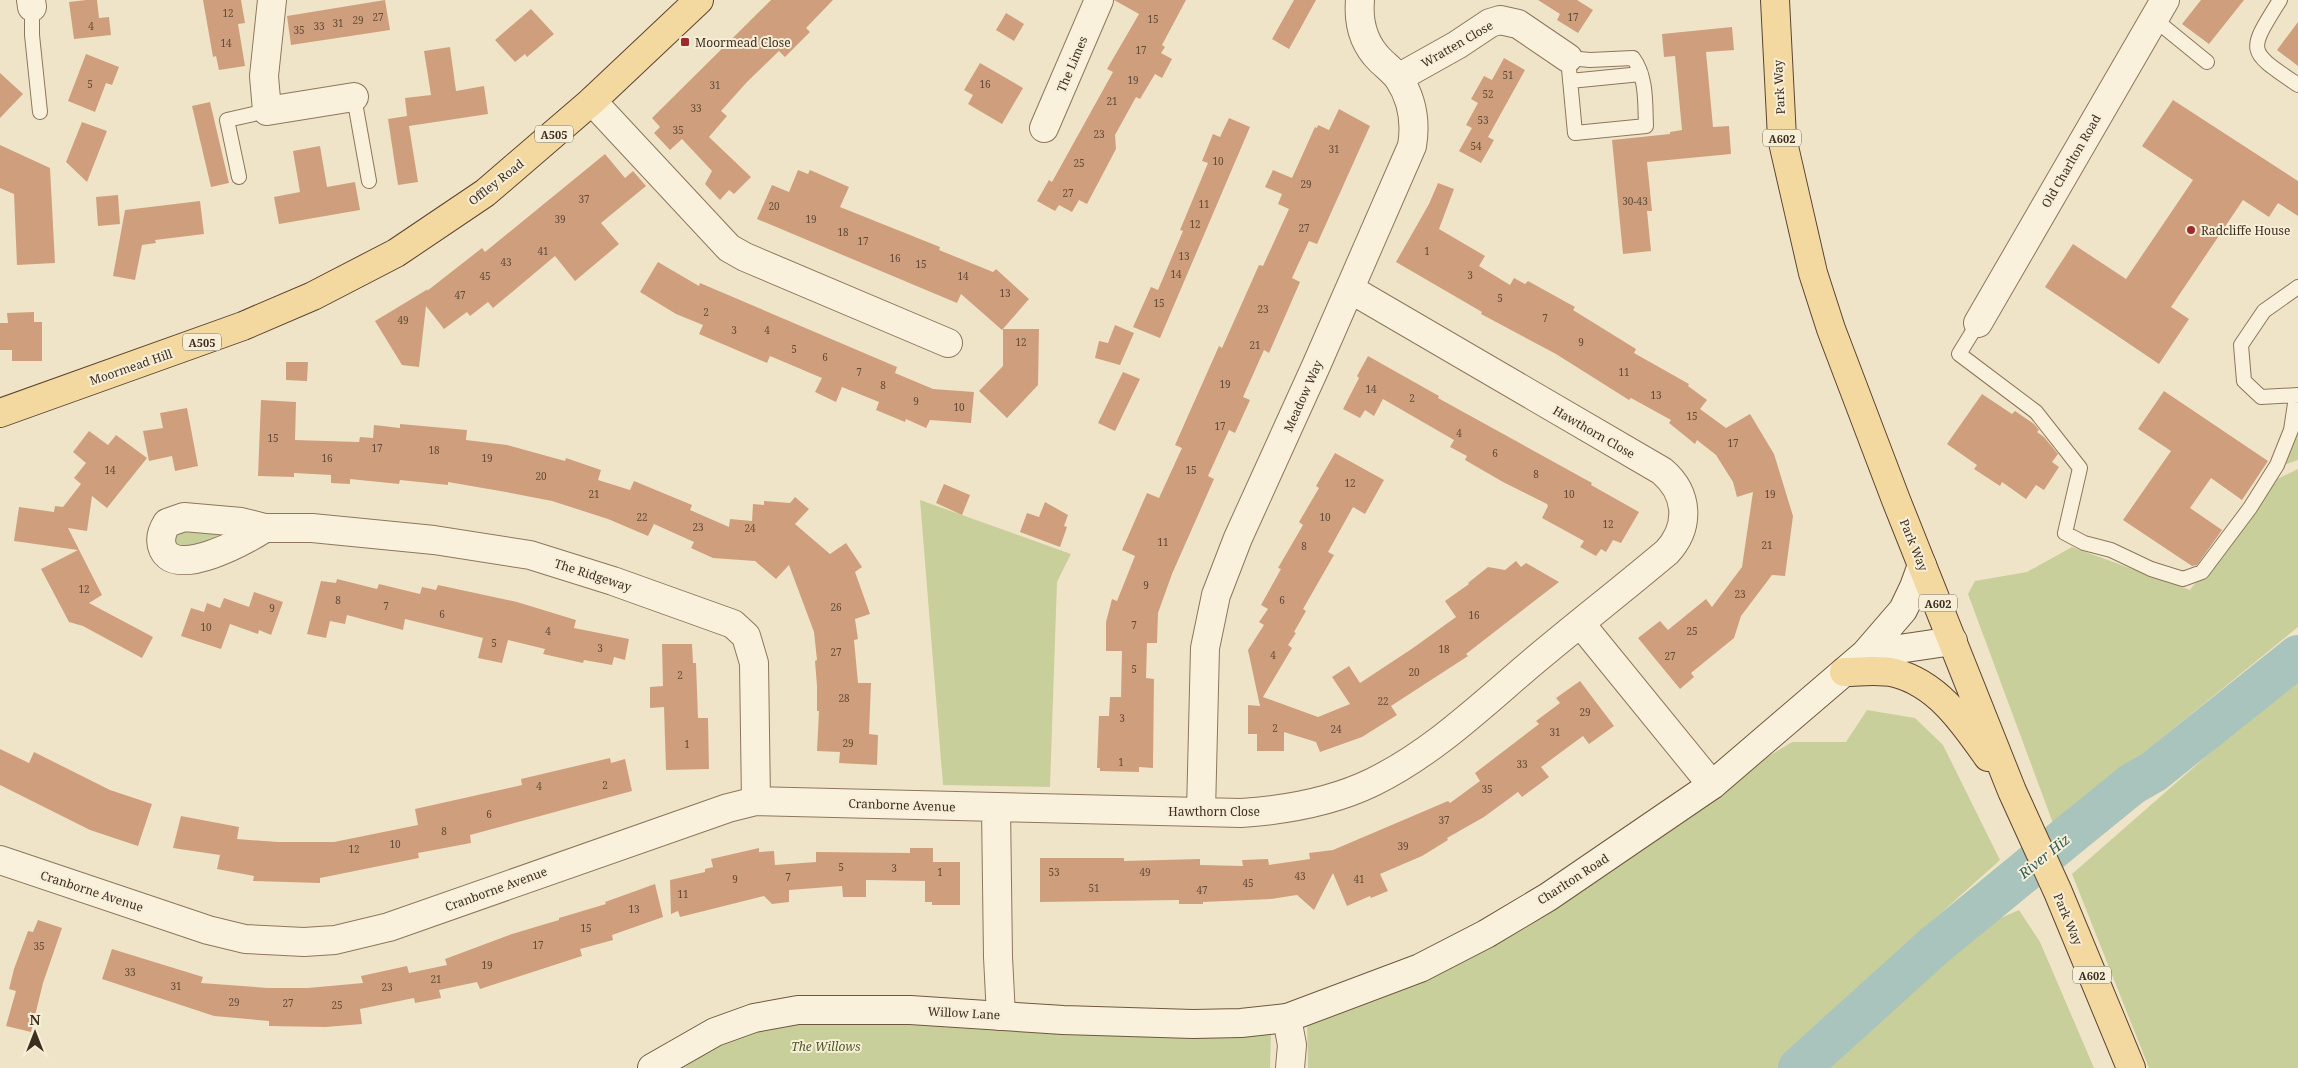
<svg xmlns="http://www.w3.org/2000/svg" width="2298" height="1068" font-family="'Noto Serif',serif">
<rect width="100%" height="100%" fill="#f0e4c8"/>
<path fill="#c9cf9b" d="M2298,422V460L2284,465Z
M2298,469V627L2054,826L1968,594L1975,581L2027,572L2072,547L2190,590L2269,483Z
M920,500L1071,554L1057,582L1050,787L943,785Z
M175,529L238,531L181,555L170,539Z
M2298,680V1068H2149L2072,874L2225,740Z
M1867,710L1915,718L1943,745L2000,860L1874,973L1784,1068H1308L1307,1019L1712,791L1792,742H1846Z
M2019,910L2040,942L2094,1068H1815L1987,924Z
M811,1023L1063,1026L1271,1033L1270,1068H683L720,1044L761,1030Z"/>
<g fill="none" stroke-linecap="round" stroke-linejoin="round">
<path stroke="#a9c4bc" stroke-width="42" d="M1799,1068L1934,946L2068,836L2132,784L2153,772L2298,656"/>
</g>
<path fill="#cf9f7d" d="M86,0H97L99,18L109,17L111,35L74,39L69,2Z
M203,0H241L245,23L238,24L245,66L219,70L216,56L213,57Z
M385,0L390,30L291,45L287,16Z
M771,0H833L806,28L810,32L785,57L779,51L747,82L721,111L727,116L709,137L751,177L734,194L729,190L720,200L705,184L712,171L682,139L670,150L654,133L660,127L652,118Z
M1114,0H1186L1162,45L1165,47L1161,53L1172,59L1162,78L1155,74L1140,99L1136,97L1115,135L1116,149L1087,204L1079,200L1072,212L1059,205L1055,211L1037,201L1049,180L1052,182L1113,72L1107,69L1139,14Z
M1294,0H1316L1289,49L1272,39Z
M1538,0H1577L1593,10L1578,33L1557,20L1560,14Z
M2201,0H2244L2209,44L2182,24Z
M531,9L554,34L527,57L525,54L515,62L495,40Z
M1006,13L1024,24L1014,41L996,30Z
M2298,22V66L2277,50Z
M1732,27L1734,50L1706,52L1713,127L1729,126L1731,154L1647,162L1652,211H1647L1651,251L1623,254L1612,140L1670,134V132L1682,130L1675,56L1664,57L1662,34Z
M450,47L456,91L484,86L488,114L409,126L418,182L398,185L388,119L407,116L405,98L431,95L424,51Z
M86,54L119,67L112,85L106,83L95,112L68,101Z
M1504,58L1525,70L1488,137L1494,140L1481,163L1459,151L1472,128L1466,125L1478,103L1471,99L1484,76L1492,80Z
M980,63L1023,88L1002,124L968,104L973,95L964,90Z
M0,73L23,94L0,118Z
M2173,100L2298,181V216L2278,203L2269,217L2243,200L2171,307L2189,319L2159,364L2045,287L2073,244L2126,279L2193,180L2142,146Z
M210,102L229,183L211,187L192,106Z
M1339,109L1370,126L1317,244L1309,241L1292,278L1300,282L1269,353L1264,350L1243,397L1250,400L1235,433L1229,430L1208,476L1214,479L1172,574L1158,613L1157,643H1147L1146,678L1154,679L1153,768L1139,767V772L1100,771V768H1097L1099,716H1109L1110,697H1121L1122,651H1106V622L1112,599L1117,601L1135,556L1122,550L1147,493L1159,498L1182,448L1175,445L1219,346L1222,348L1259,265L1263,266L1289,209L1278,204L1282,194L1265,187L1273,170L1292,178L1315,127L1317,128L1318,125L1329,130Z
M1229,118L1250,127L1160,338L1133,327L1151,287L1158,290L1183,231L1180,230L1208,163L1202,161L1213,134L1220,137Z
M82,122L107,131L87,182L66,162Z
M0,145L50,168L55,263L17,265L14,194L0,188Z
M320,146L327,187L355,182L360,210L279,224L274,197L300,192L293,151Z
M605,154L625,178L633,171L646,186L601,223L619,244L575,281L555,256L493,308L488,302L470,316L467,312L444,329L426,306L419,367L402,365L375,321L428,289L427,291L482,248L485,252Z
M798,170L808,174L810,170L849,187L840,207L940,247L939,250L993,272L996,269L1029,299L1002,330L961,294L957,303L757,219L772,185L789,192Z
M1438,183L1454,189L1439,229L1485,256L1479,266L1510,285L1514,278L1525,284L1528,281L1575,307L1573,310L1636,349L1634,353L1689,384L1688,386L1707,400L1700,409L1726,428L1750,414L1774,454L1793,516L1785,576L1772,575L1741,616L1734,638L1691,673L1694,677L1680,689L1638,638L1660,621L1668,630L1706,599L1712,607L1742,567L1753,492L1737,497L1733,482L1716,455L1697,440L1695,444L1669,423L1671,420L1631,398L1629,400L1556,354L1481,314L1482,312L1396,262L1429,204Z
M118,195L120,224L98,226L96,197Z
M200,201L204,234L155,240L156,243L142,245L135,280L113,276L125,210Z
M658,262L699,286L700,283L897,367L895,373L933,389L974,392L971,423L930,420L926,428L906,419L905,422L876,410L879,402L842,387L836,402L815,392L822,378L770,356L767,363L699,334L703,325L676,314L640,292Z
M34,312V322H42V361H12V350H0V323H8L7,313Z
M1115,325L1134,333L1120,365L1095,358L1099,341L1108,343Z
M1003,329H1039L1038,385L1007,418L979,391L1003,366Z
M1368,356L1439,396L1438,398L1592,483L1591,485L1639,512L1621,543L1613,540L1606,552L1601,549L1596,556L1580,547L1584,541L1542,518L1548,506L1547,504L1503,482L1465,460L1467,456L1450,447L1454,440L1383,399L1374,416L1365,410L1360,418L1343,409L1359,378L1357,376Z
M286,362H308L307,381L286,380Z
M1123,372L1140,379L1115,431L1098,423Z
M2164,391L2268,461L2242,500L2211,478L2190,508L2222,530L2197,565L2192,566L2123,520L2171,451L2138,429Z
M1982,394L2012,414L2015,411L2034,424L2039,430L2037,432L2044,437L2058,454L2052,462L2059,467L2044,490L2036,485L2026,499L2002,482L2000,486L1974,469L1977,465L1947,444Z
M261,400L296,402L295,440L359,442L360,437L373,438L374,425L400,428V424L467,430L466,440L507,445L565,461L566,458L601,470L598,480L630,490L634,481L692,505L690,510L729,527L730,519L752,521L753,504L764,505V501L790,503L795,497L809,509L795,524L830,554L846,543L862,567L855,572L870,614L855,619L858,639L854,640L858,683H871L869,734L878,735L877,765L839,763L840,752L817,751L819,711H817V686L815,661L817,660L814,632L789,565L776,579L755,561L713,558L691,548L694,542L654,524L648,536L608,519L552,501L506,492L448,482V485L400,480L399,484L350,479V484L331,483V475L294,473V477L258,476Z
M187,408L198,466L175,471L172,456L149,461L143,431L163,428L160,413Z
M89,431L108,445L116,435L147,458L107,508L92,496L87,531L68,528L102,595L89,603L153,637L142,658L83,626L69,622L41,569L78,550L14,541L19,507L54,512L55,506L63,507L81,484L74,478L86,463L73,452Z
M1335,453L1384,480L1365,514L1353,507L1328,552L1334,555L1303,609L1306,611L1294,632L1296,633L1288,645L1292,648L1263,697L1318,717L1350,704L1332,677L1349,666L1360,683L1413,648L1456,617L1445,601L1469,584L1468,583L1488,567L1505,570L1516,561L1521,567L1526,563L1559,582L1466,654L1468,656L1391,706L1397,715L1362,737L1320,752L1316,742L1284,732V751H1257V734H1248V705L1260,706L1248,650L1264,625L1259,622L1268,609L1261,605L1281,569L1278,568L1303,525L1299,522L1319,488L1316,486Z
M944,484L970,495L962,515L936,503Z
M1045,502L1068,515L1064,526L1067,527L1060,547L1020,532L1027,513L1039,517Z
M337,579L377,589L379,584L420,594L422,587L436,590L438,585L517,602L576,620L574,628L629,639L625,660L614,657L612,665L584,660L583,663L543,654L545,649L508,640L502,663L478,658L483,638L405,619L403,630L347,615L345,624L330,621L326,638L307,634L321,581L336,583Z
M254,592L283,602L271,635L259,630L258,634L230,624L221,649L181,636L191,608L204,612L207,603L220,608L224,598L249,607Z
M662,644H692L693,663H696L698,718H708L709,769L666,770L664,707L650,708V687L663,686Z
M1580,681L1614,726L1589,744L1583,736L1541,767L1549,777L1522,797L1518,792L1484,817L1447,838L1448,840L1422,856L1380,874L1388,891L1371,898L1370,896L1347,906L1333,873L1314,910L1297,895L1271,899L1203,902V904H1179V900L1040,902V858H1124V861L1200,859V865L1243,866L1242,860L1268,859L1269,865L1310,859L1309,853L1333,850L1448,801L1450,803L1480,781L1475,773L1539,724L1536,721L1560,703L1556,698Z
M0,749L29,763L34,752L110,790L152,804L138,846L90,830L0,785Z
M610,758L611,763L625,759L632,791L470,835L471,843L418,853L419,858L320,878V883L253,881L254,876L217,869L220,855L173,848L181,816L239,827L237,839L278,842H334L418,825L415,809L522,785L521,779Z
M759,848V852L774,851L775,865L816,862V852L910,853V848H933V862H960V905H932V902H925V881L866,880V897H843L842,886L789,890V902L772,904L764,896L680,917L678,911L671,914L670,880L705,872V869L713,867L711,859Z
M655,884L663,917L612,935L613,940L580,949L582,956L480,989L477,982L439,990L441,998L415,1003L414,998L360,1009L362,1024L326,1027L269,1026V1021L214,1016L102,979L112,949L203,977L201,983L268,988H308L363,983L361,976L407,966L409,973L447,965L445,959L512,934L559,920V918L606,904L605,902Z
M38,920L62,928L43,983L31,1032L6,1026L16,991L9,989L14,969L28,931L33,932Z"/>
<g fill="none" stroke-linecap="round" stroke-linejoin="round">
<g stroke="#8d765c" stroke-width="16">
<path id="lane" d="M2280,0C2247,53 2247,50 2298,85
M32,7V35L40,112
M2153,18L2207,62
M1568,58L1590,60L1633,58C1647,77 1645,104 1646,126L1575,133Z
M1570,81L1641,74
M354,97L369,181
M239,177L227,120L267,111
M2298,287L2264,311L2241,345L2244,381L2261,397L2298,395
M1978,323L1959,354L2036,412L2080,468L2065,533L2084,543L2111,550L2151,569L2183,579L2202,572L2250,508L2277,465L2291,430L2296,397"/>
</g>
<g stroke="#8d765c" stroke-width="30">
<path id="street" d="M31,0L32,7
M272,0L264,76L267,111L354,97
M1398,78L1457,45L1490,23L1500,20L1518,24L1568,58
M592,101L729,248L745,257L948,343
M1044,128L1099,0
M1978,323L2165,0
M184,517L241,522L265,528C246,540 177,579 163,549C159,540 162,531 167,523Z
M265,528H312L434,540L530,555L613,581L733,624L746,636L754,663L756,801
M1580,623L1712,785
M996,808L998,957L1001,1016
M1201,812L1205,648L1216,595L1238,538L1316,366L1412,146C1416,122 1412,99 1399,79C1394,72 1386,66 1380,60C1363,43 1358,23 1360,0
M0,860L208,930L245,939L304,942L335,940L389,927L728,808L756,801L1241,813C1286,810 1332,802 1373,782C1434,752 1483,704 1534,661C1578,624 1623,589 1667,552C1690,527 1689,494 1662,471L1350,289
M1287,1018L1292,1045L1290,1068"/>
</g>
<g stroke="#6f573f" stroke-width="30">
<path id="secondary" d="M1865,654L1953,641
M652,1068L715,1032L754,1018L798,1010H910L1063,1020L1193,1024L1241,1023L1287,1018L1420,968L1486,934L1548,897L1712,785L1865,654L1903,610L1914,587L1922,565"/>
</g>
<g stroke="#5b4430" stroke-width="30">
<path id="primary" d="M1775,0L1782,138L1813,273L1831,329L1896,500L2012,791L2058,892L2131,1068
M0,413L243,326L313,296L396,253L485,193L592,101L699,0
M1844,672C1860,672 1879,669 1895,673C1938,684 1964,723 1988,757"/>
</g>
<use href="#lane" stroke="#faf1dc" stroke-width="14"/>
<use href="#street" stroke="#faf1dc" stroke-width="28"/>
<use href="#secondary" stroke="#faf1dc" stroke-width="28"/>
<use href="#primary" stroke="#f3d9a0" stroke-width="28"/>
</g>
<g fill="#9e2a2b" stroke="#f7eed8" stroke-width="2">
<rect x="680" y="37" width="10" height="10" rx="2.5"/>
<circle cx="2191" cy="230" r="5"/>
</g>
<g text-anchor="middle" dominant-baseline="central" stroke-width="4" stroke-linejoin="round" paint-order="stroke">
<g font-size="10" fill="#624a37">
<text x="228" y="13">12</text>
<text x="378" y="17">27</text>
<text x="1573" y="17">17</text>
<text x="1153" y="19">15</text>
<text x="358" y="20">29</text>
<text x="338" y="23">31</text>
<text x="91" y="26">4</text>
<text x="319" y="26">33</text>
<text x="299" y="30">35</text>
<text x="226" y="43">14</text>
<text x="1141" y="50">17</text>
<text x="1508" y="75">51</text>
<text x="1133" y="80">19</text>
<text x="90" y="84">5</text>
<text x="985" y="84">16</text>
<text x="715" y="85">31</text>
<text x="1488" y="94">52</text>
<text x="1112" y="101">21</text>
<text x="696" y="108">33</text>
<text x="1483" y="120">53</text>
<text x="678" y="130">35</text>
<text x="1099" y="134">23</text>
<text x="1476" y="146">54</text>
<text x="1334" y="149">31</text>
<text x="1218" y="161">10</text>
<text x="1079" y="163">25</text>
<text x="1306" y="184">29</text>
<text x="1068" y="193">27</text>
<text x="584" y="199">37</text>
<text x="1635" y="201">30-43</text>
<text x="1204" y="204">11</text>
<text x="774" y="206">20</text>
<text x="560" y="219">39</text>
<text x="811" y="219">19</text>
<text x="1195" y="224">12</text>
<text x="1304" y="228">27</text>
<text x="843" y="232">18</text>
<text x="863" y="241">17</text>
<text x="543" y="251">41</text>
<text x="1427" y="251">1</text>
<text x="1184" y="256">13</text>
<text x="895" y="258">16</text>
<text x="506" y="262">43</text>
<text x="921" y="264">15</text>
<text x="1176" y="274">14</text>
<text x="1470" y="275">3</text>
<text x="485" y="276">45</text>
<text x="963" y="276">14</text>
<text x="1005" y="293">13</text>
<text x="460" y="295">47</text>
<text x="1500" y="298">5</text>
<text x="1159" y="303">15</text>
<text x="1263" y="309">23</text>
<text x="706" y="312">2</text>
<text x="1545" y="318">7</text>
<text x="403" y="320">49</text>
<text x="734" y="330">3</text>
<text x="767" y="330">4</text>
<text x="1021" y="342">12</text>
<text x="1581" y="342">9</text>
<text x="1255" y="345">21</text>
<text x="794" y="349">5</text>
<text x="825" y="357">6</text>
<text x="859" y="372">7</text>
<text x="1624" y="372">11</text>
<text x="1225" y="384">19</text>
<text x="883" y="385">8</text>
<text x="1371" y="389">14</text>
<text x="1656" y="395">13</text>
<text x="1412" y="398">2</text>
<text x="916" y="401">9</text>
<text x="959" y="407">10</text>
<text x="1692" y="416">15</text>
<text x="1220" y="426">17</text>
<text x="1459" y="433">4</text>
<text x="273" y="438">15</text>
<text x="1733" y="443">17</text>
<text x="377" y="448">17</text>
<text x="434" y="450">18</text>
<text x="1495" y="453">6</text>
<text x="327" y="458">16</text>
<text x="487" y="458">19</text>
<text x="110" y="470">14</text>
<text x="1191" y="470">15</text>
<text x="1536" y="474">8</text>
<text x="541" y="476">20</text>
<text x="1350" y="483">12</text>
<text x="594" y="494">21</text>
<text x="1569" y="494">10</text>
<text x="1770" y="494">19</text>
<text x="642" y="517">22</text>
<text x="1325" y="517">10</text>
<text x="1608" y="524">12</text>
<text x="698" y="527">23</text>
<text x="750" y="528">24</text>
<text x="1163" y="542">11</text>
<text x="1767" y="545">21</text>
<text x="1304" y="546">8</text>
<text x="1146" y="585">9</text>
<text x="84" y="589">12</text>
<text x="1740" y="594">23</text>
<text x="338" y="600">8</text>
<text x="1282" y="600">6</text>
<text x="386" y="606">7</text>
<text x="836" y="607">26</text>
<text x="272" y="608">9</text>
<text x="442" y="614">6</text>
<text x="1474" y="615">16</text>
<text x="1134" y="625">7</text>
<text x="206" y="627">10</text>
<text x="548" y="631">4</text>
<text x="1692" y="631">25</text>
<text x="494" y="643">5</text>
<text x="600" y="648">3</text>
<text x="1444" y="649">18</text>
<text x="836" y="652">27</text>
<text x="1273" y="655">4</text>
<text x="1670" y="656">27</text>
<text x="1134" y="669">5</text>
<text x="1414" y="672">20</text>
<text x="680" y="675">2</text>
<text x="844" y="698">28</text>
<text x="1383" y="701">22</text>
<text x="1585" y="712">29</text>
<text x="1122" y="718">3</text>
<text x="1275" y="728">2</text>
<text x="1336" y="729">24</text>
<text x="1555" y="732">31</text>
<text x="848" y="743">29</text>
<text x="687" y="744">1</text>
<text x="1121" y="762">1</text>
<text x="1522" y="764">33</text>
<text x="605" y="785">2</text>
<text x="539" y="786">4</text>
<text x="1487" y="789">35</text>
<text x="489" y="814">6</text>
<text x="1444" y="820">37</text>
<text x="444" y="831">8</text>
<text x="395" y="844">10</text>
<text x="1403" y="846">39</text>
<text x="354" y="849">12</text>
<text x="841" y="867">5</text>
<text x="894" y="868">3</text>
<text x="940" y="872">1</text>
<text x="1054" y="872">53</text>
<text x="1145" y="872">49</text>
<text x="1300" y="876">43</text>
<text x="788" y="877">7</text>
<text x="735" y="879">9</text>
<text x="1359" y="879">41</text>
<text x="1248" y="883">45</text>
<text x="1094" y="888">51</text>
<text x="1202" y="890">47</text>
<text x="683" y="894">11</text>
<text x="634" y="909">13</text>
<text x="586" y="928">15</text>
<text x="538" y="945">17</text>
<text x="39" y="946">35</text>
<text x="487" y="965">19</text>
<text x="130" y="972">33</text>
<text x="436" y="979">21</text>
<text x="176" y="986">31</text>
<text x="387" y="987">23</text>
<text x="234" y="1002">29</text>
<text x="288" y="1003">27</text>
<text x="337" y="1005">25</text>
</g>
<g fill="#f7eed8" stroke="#756857" stroke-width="1">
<rect x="535" y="125.5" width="38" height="17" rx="4"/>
<rect x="1763" y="129.5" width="38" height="17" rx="4"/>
<rect x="183" y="333.5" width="38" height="17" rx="4"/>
<rect x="1919" y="594.5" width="38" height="17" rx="4"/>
<rect x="2073" y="966.5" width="38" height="17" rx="4"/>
</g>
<g font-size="11" font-weight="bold" fill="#3d2e20">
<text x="554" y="134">A505</text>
<text x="1782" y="138">A602</text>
<text x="202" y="342">A505</text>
<text x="1938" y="603">A602</text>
<text x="2092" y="975">A602</text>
</g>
<g font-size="12" fill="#3d2e20" stroke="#f7eed8" text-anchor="start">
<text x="695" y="42">Moormead Close</text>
<text x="2201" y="230">Radcliffe House</text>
</g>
<g font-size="12" fill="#3d2e20" stroke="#f7eed8">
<text transform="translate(1457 44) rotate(-30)">Wratten Close</text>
<text transform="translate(1072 64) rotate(-67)">The Limes</text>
<text transform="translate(1779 87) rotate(-93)">Park Way</text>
<text transform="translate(2071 161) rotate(-60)">Old Charlton Road</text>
<text transform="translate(496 182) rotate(-38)">Offley Road</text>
<text transform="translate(131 367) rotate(-19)">Moormead Hill</text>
<text transform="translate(1303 396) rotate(-66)">Meadow Way</text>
<text transform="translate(1594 432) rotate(30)">Hawthorn Close</text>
<text transform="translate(1914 545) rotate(68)">Park Way</text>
<text transform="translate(593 575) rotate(18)">The Ridgeway</text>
<text transform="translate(902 805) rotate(2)">Cranborne Avenue</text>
<text x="1214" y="811">Hawthorn Close</text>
<text transform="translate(1573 879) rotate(-33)">Charlton Road</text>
<text transform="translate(496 889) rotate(-20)">Cranborne Avenue</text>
<text transform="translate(92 891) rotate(18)">Cranborne Avenue</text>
<text transform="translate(2068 919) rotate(67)">Park Way</text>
<text transform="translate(964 1013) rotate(3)">Willow Lane</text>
</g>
<g font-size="12" font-style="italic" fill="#4d5a26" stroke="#f7eed8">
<text x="826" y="1046">The Willows</text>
</g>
<g font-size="14" font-style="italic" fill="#2f5d5a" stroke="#f7eed8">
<text transform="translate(2044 856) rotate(-39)">River Hiz</text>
</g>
</g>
<g transform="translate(35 1033)" stroke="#f7eed8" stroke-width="4" paint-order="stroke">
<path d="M0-4L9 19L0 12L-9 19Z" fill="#3d2e20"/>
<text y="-8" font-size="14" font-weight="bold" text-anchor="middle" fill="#3d2e20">N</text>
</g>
</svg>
